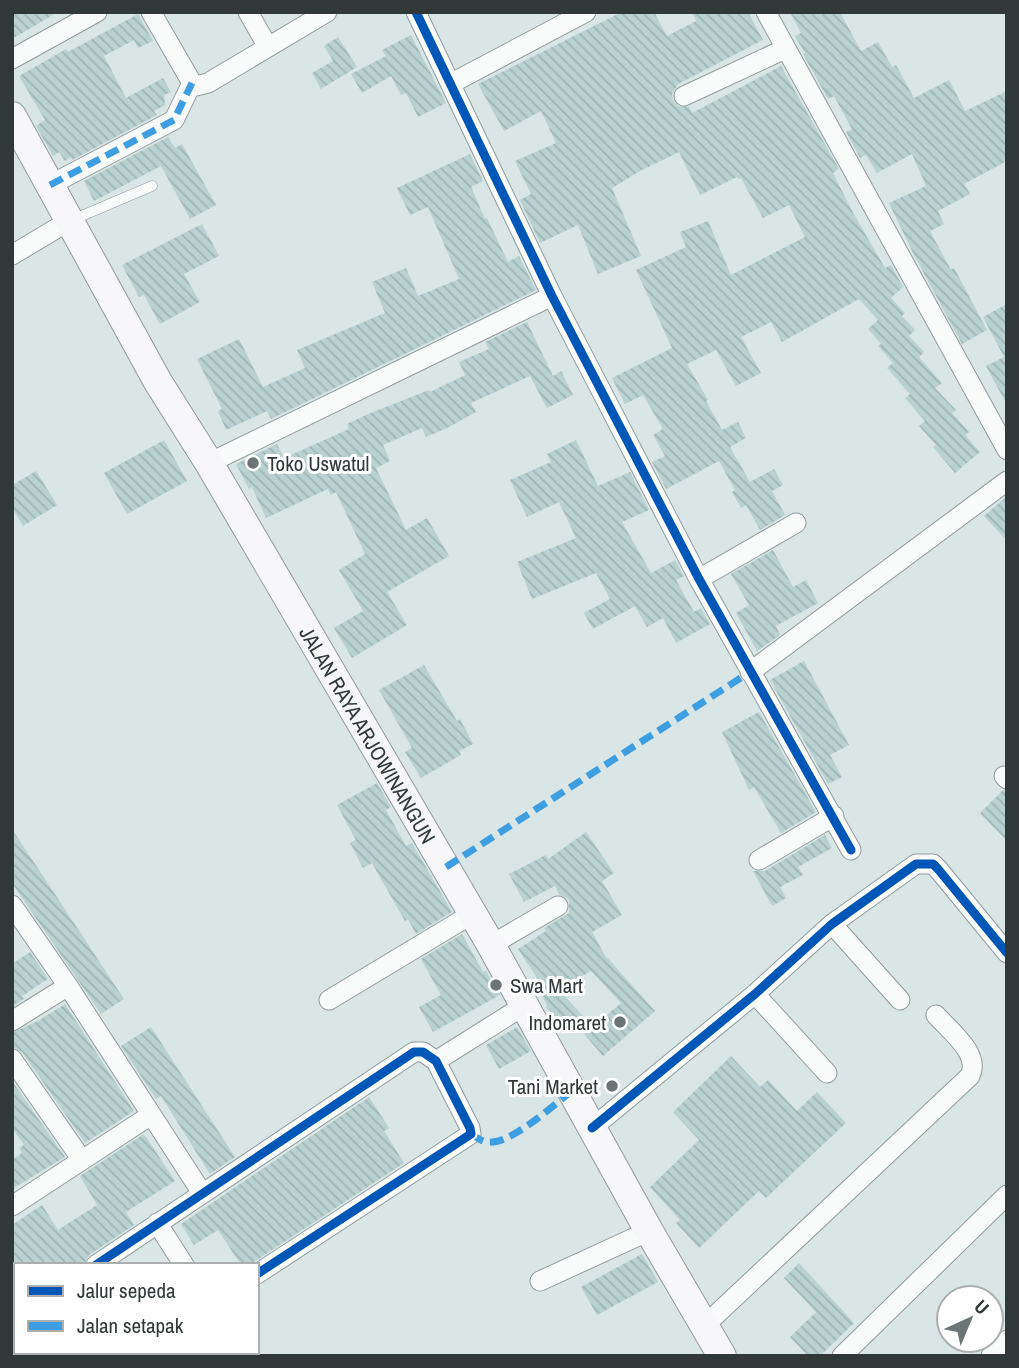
<svg xmlns="http://www.w3.org/2000/svg" width="1019" height="1368" font-family="'Archivo Narrow',sans-serif">
<defs>
<pattern id="building-back-hatch" width="6" height="6" patternUnits="userSpaceOnUse" patternTransform="scale(1.75)"><rect width="6" height="6" fill="#bad1d1"/><path d="M-1 5l2 2M0 0l6 6M5-1l2 2" fill="none" stroke="#a0b4b4"/></pattern>
</defs>
<rect width="100%" height="100%" fill="#dae5e5"/>
<path fill="url(#building-back-hatch)" d="M12,12H58L12,39Z
M622,12H654L667,36L696,21L692,12H748L763,40L678,84L672,94L673,101L678,106L689,107L692,113L781,66L839,169L833,173L851,209L885,268L891,265L903,287L891,298L905,313L902,316L915,330L909,336L924,352L919,357L942,383L935,388L956,410L952,413L969,432L965,435L980,452L955,473L933,447L936,445L919,426L925,421L905,398L910,394L887,368L893,363L878,346L881,344L868,329L878,320L859,299L782,342L771,322L741,337L761,373L736,386L716,350L687,364L708,400L706,401L722,430L738,422L746,438L730,447L750,482L774,469L783,485L772,491L785,515L760,530L746,505L741,508L732,492L735,490L719,461L666,489L652,462L665,456L653,435L663,429L643,395L625,404L612,378L672,348L636,270L686,247L680,232L708,221L731,275L805,237L789,205L763,218L741,178L739,179L737,177L700,195L679,152L640,171L612,188L641,256L598,274L578,225L540,243L520,200L531,194L515,161L556,143L541,111L504,131L478,84Z
M790,12H840L861,51L878,42L892,67L896,65L914,98L949,80L965,111L1007,91V161L964,184L970,194L938,211L944,224L930,231L951,270L954,268L987,330L962,344L913,253L889,203L926,186L912,154L877,173L866,155L860,158L846,132L852,129L834,96L828,99L803,54L805,53L795,36L801,33Z
M138,14L153,41L138,48L134,40L104,56L126,98L163,78L171,92L164,95L165,105L154,111L157,115L72,160L71,157L65,161L59,152L53,156L36,126L45,120L19,76L66,49L68,52Z
M411,35L446,103L418,117L406,93L401,95L391,76L362,93L351,74L386,56L382,50Z
M338,37L357,67L321,89L312,73L333,61L324,46Z
M168,137L175,148L182,144L216,205L190,219L161,166L94,201L84,181Z
M470,154L483,181L471,187L485,219L487,218L508,262L519,256L536,290L271,419L267,411L226,430L218,411L222,409L197,359L239,339L263,387L305,368L297,350L385,313L372,282L406,268L418,296L459,279L428,207L410,215L397,188Z
M202,224L219,256L184,274L200,302L160,324L144,295L139,297L122,265Z
M1007,304V405L986,366L1004,357L983,317Z
M527,322L553,376L561,371L573,395L547,408L530,376L471,403L476,412L447,428L426,437L422,428L383,445L390,461L376,468L406,530L427,518L449,556L387,592L407,625L352,658L334,628L363,611L339,570L365,554L336,492L331,495L328,489L266,518L252,487L249,489L236,464L277,444L284,458L349,429L347,424L368,414L429,390L430,392L465,375L459,362L489,349L485,342Z
M164,440L187,481L127,514L104,473Z
M576,440L598,486L630,472L649,510L622,522L651,573L675,560L684,576L676,580L694,612L701,608L710,624L676,643L663,618L647,627L635,606L593,629L584,613L610,599L596,573L532,599L517,562L576,538L559,502L527,517L510,480L551,462L547,454Z
M36,471L57,505L23,526L12,507V485Z
M1007,496V541L984,516Z
M773,550L793,587L806,580L818,603L776,626L780,635L757,651L736,613L749,605L731,574Z
M804,661L849,745L830,755L842,777L828,784L770,680Z
M424,665L457,721L460,719L473,744L459,751L461,755L421,778L405,752L412,748L379,690Z
M759,712L816,812L781,833L754,787L749,790L722,732Z
M377,783L391,807L386,810L406,846L412,843L452,912L416,934L408,919L405,921L372,863L363,868L350,843L356,840L337,805Z
M1003,790L1007,791V841L980,813Z
M12,829L124,999L101,1014L12,883Z
M586,832L614,873L602,881L622,915L592,932L604,954L655,1011L603,1056L584,1034L621,1003L591,971L558,989L584,1017L569,1031L546,1007L547,1005L536,985L540,982L518,949L546,931L544,928L569,913V900L559,894L555,886L524,902L509,874L546,855L548,859Z
M825,835L832,848L798,867L803,875L780,887L786,898L772,906L753,871H765Z
M462,934L483,972L486,971L500,995L433,1032L419,1007L441,995L421,959Z
M30,952L48,979L22,996L24,999L12,1006V964Z
M65,1004L134,1111L85,1143L22,1052L12,1047V1033L38,1021Z
M151,1027L235,1157L210,1174L161,1096L156,1099L121,1046Z
M517,1027L531,1051L499,1069L486,1045Z
M731,1056L760,1087L768,1080L797,1111L817,1092L846,1123L766,1198L759,1191L699,1248L676,1223L680,1220L650,1187L699,1140L673,1112Z
M12,1081L65,1157L12,1189V1160L22,1153L19,1148L24,1145L12,1128Z
M369,1097L389,1128L384,1131L404,1163L249,1265H241L218,1230L194,1245L181,1224Z
M144,1134L175,1181L126,1212L134,1225L89,1255L84,1265H12V1225L42,1205L58,1230L97,1205L80,1176Z
M642,1254L658,1282L597,1315L581,1287Z
M799,1263L854,1323L820,1356H808L790,1337L816,1312L784,1278Z"/>
<g fill="none" stroke-linecap="round" stroke-linejoin="round">
<g stroke="#929b9b" stroke-width="11">
<path id="lane" d="M72,220L152,186"/>
</g>
<g stroke="#929b9b" stroke-width="21">
<path id="street" d="M151,12L192,83L196,86L208,83L327,12
M248,12L268,47
M416,12L552,296L699,579L851,850
M766,12L1007,450
M12,59L97,12
M452,83L586,12
M684,96L785,49
M50,185L174,120L192,83
M12,255L69,221
M209,463L552,296
M699,579L796,523
M750,672L1007,481
M1004,776L1007,779
M759,860L834,816
M12,905L68,986L202,1193
M832,924L900,1000
M491,945L558,906
M755,994L827,1073
M329,1000L472,914
M12,1021L68,986
M12,1059L82,1160
M436,1061L525,1005
M592,1128L755,994L832,924L916,864H933L938,869L1007,953
M12,1206L151,1115
M157,1223L184,1265
M96,1265L414,1052H423L436,1061L470,1128L471,1134L257,1274
M540,1281L649,1231
M12,1317L16,1315
M704,1326L970,1076C981,1054 950,1031 936,1015
M58,1352L60,1356
M125,1356L130,1352
M842,1356L1007,1195
M991,1356L1007,1340"/>
</g>
<g stroke="#929b9b" stroke-width="30">
<g id="secondary">
<path id="s1" d="M12,116L158,382L209,463L491,945L649,1231L722,1356"/>
</g>
</g>
<use href="#lane" stroke="#f9fbfb" stroke-width="10"/>
<use href="#street" stroke="#f9fbfb" stroke-width="19"/>
<use href="#secondary" stroke="#f7f6f8" stroke-width="28"/>
<path stroke="#3e9ee2" stroke-width="7" stroke-dasharray="14 7" stroke-linecap="butt" d="M50,185L174,120L192,83
M446,867L750,672
M471,1134C476,1137 481,1141 486,1142C510,1146 553,1105 572,1091"/>
<g stroke="#fff" stroke-width="13">
<path id="cycleway" d="M416,12L552,296L699,579L851,850
M592,1128L755,994L832,924L916,864H933L938,869L1007,953
M96,1265L414,1052H423L436,1061L470,1128L471,1134L257,1274"/>
</g>
<use href="#cycleway" stroke="#0057b8" stroke-width="9"/>
</g>
<g fill="#6c7575" stroke="#fff" stroke-width="2.5">
<circle cx="253" cy="463" r="7"/>
<circle cx="496" cy="985" r="7"/>
<circle cx="620" cy="1022" r="7"/>
<circle cx="612" cy="1086" r="7"/>
</g>
<g text-anchor="middle" dominant-baseline="central" stroke-width="6" stroke-linejoin="round" paint-order="stroke">
<g font-size="21" fill="#303838" stroke="#fff" text-anchor="start">
<text x="267" y="463">Toko Uswatul</text>
<text x="510" y="985">Swa Mart</text>
<text x="606" y="1022" text-anchor="end">Indomaret</text>
<text x="598" y="1086" text-anchor="end">Tani Market</text>
</g>
<g font-size="21" fill="#303838" stroke="#fff">
<text stroke="none"><textPath href="#s1" startOffset="714">JALAN RAYA ARJOWINANGUN</textPath></text>
</g>
</g>
<rect width="1019" height="1368" fill="none" stroke="#303838" stroke-width="28"/>
<rect x="14" y="1263" width="245" height="91" fill="#ffffff" stroke="#acafaf" stroke-width="2"/>
<rect x="28" y="1286" width="35" height="10" fill="#0057b8" stroke="#acafaf" stroke-width="2"/>
<text x="77" y="1298" font-size="21" fill="#303838">Jalur sepeda</text>
<rect x="28" y="1321" width="35" height="10" fill="#3e9ee2" stroke="#acafaf" stroke-width="2"/>
<text x="77" y="1333" font-size="21" fill="#303838">Jalan setapak</text>
<g transform="translate(970 1319) rotate(44)"><circle r="33" fill="#ffffff" stroke="#acafaf" stroke-width="2"/>
<path d="M0-5L12 26L0 18L-12 26Z" fill="#6c7575"/>
<text y="-10" font-size="19" font-weight="bold" text-anchor="middle" fill="#303838">U</text>
</g>
</svg>
